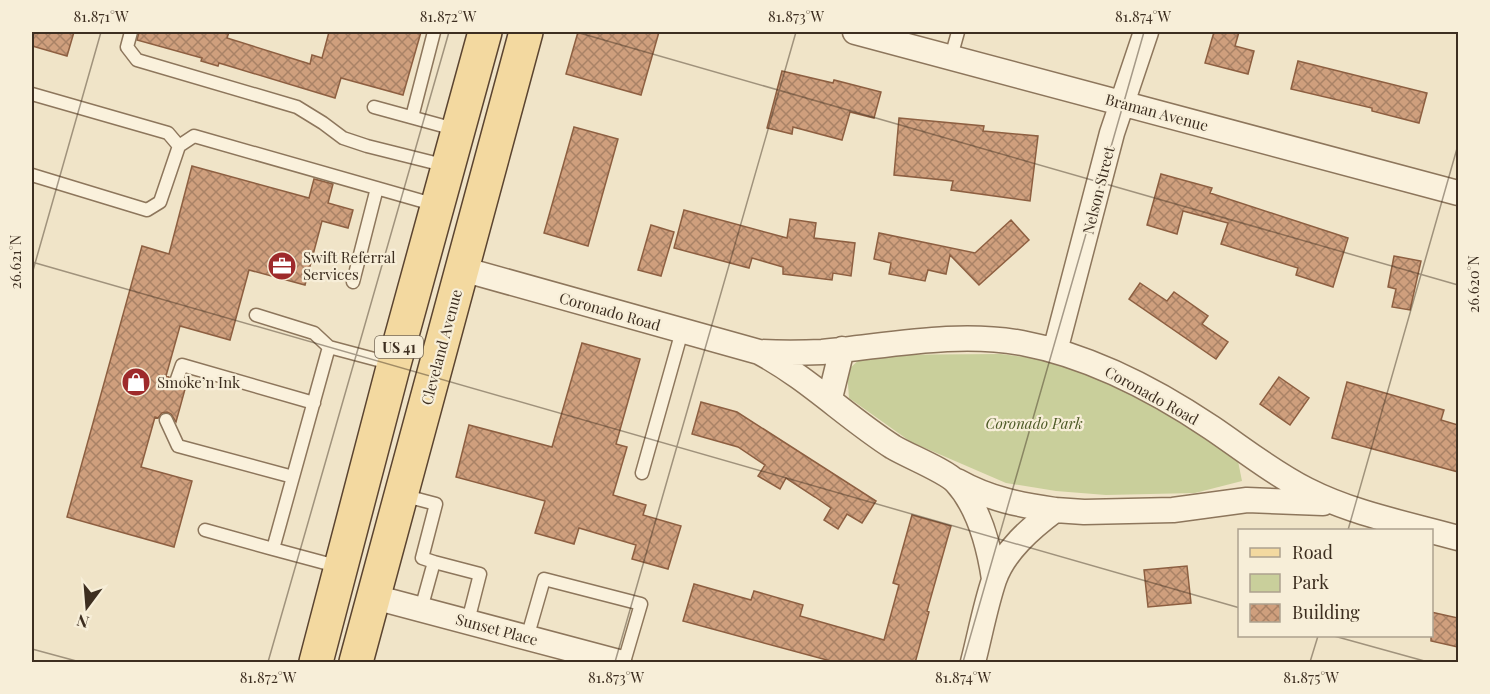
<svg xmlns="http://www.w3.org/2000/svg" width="1490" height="694" font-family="'Playfair Display',serif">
<defs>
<pattern id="building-cross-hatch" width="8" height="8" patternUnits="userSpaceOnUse" patternTransform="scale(1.5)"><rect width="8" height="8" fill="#cf9f7d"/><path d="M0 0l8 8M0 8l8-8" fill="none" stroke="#a98266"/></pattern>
</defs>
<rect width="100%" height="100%" fill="#f0e4c8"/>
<path fill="#c9cf9b" d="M1001,354L1049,360L1087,371L1158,407L1238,461L1242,481L1195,493L1106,495L1056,491L1006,483L911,442L849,398L847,371L864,355Z"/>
<path fill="url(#building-cross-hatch)" stroke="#8d5f41" stroke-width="1.5" d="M32,32H74L67,56L32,46Z
M139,32H229L227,38L310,64L312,55L322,58L329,32H421L403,95L341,78L335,98L219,63L218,66L201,61L202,58L137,40Z
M578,32H659L641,95L566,74Z
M1214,32H1239L1235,46L1254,51L1248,74L1205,63Z
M1298,61L1427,93L1419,123L1372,111V108L1291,89Z
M782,71L833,83L834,80L881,92L874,118L850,112L842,140L793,127L792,134L767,128Z
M899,118L984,126L983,131L1038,136L1030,201L951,190L953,181L894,175Z
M574,127L618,139L588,246L544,233Z
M192,166L309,198L314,179L333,184L328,203L353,210L348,228L322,221L305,285L249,270L230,340L180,326L166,376L169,377L170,384L175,387H179L185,381L187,382L176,422L171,414L167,412L162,413L158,418L155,417L141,467L192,481L174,547L67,517L142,246L169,254Z
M1161,174L1212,188L1210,193L1348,238L1333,287L1296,275L1298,268L1221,244L1228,223L1183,211L1177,234L1147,225Z
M684,210L787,238L790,219L816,223L814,238L855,243L851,276L833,273L832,280L783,274V267L752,258L749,268L674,248Z
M1011,220L1029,240L979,285L950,255L946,274L928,270L925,281L889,274L891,263L874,259L879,233L975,253Z
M651,225L674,232L661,276L638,270Z
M1394,256L1421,261L1410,310L1392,307L1396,289L1388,287Z
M1140,283L1167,301L1174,292L1208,316L1202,324L1228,342L1216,359L1129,299Z
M582,343L640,359L616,444L627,447L613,495L646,505L643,515L681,526L668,569L632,559L636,545L579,528L574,544L535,533L545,501L456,477L469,425L552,447Z
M1279,377L1309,398L1290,425L1260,404Z
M1347,382L1444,410L1441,420L1458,425V472L1332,438Z
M701,402L737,412L876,501L862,523L847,514L838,529L824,520L831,508L815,497L786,478L780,489L758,476L765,465L738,447L692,434Z
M912,515L951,526L927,611L929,612L915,663H838L683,621L694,584L751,600L754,591L803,605L800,616L884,640L899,585L893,583Z
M1187,566L1191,603L1148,607L1144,570Z
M1431,612L1458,618V647L1431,641Z"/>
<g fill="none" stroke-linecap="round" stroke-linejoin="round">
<g stroke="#8d765c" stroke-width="15">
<path id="lane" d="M131,32L127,47L137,60L297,107L323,123L343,138L367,146L447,166
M951,57L958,32
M32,94L168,133L179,146
M374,107L458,130
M412,117L434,32
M32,175L147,210L160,202L179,146L194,136L436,205
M353,282L377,188
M256,315L314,333L329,347
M177,379L182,365L314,403
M166,420L178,446L293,477
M642,473L682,331
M402,495L436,504L422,558L434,562
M205,530L273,549
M340,567L273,549L329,347L393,364
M421,609L434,562L480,574L468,621
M527,638L544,579L641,604L624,662"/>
</g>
<g stroke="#8d765c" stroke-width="27">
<path id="street" d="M855,32L1458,193
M462,269L759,352C808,378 846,417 893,447C908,456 946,471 956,482C979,507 989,546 994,579
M1055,351L1112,133L1146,32
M759,352C780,353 801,353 822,352C888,346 956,331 1022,343C1091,356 1154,389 1212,428C1243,449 1273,473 1307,490C1354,514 1408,524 1458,538
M830,398L842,349
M957,481C989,499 1020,505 1055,510
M374,597L619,662
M973,662C980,635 985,607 994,580C1004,551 1031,528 1055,510L1084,512L1173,510L1247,500L1323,503"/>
</g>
<g stroke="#5b4430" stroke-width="36">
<path id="primary" d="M316,662L394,364L485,32
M356,662L526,32"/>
</g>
<use href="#lane" stroke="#faf1dc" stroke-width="12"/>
<use href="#street" stroke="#faf1dc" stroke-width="24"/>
<use href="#primary" stroke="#f3d9a0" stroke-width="33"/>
</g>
<path fill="none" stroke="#3d2e20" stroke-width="1.5" stroke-opacity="0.45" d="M576,32L1458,285M32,262L1240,608M32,274L101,32M1348,530L1458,145M1334,636L1428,662M32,649L80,662M268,662L449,32M615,662L796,32M963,662L1144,32M1310,662L1318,636"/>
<defs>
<g id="office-disc" transform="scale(1.5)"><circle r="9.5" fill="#9e2a2b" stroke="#f7eed8"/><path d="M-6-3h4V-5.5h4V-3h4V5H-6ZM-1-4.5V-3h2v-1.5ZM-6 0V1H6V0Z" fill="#fff"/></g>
<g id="shop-disc" transform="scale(1.5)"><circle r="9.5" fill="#9e2a2b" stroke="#f7eed8"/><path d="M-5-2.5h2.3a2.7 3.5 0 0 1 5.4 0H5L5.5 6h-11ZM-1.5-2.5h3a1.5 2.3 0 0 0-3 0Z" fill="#fff"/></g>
</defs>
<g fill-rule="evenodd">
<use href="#office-disc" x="282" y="266"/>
<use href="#shop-disc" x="136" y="382"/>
</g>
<g text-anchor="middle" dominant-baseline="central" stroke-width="4.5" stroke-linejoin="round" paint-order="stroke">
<rect fill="#f7eed8" stroke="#756857" stroke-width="1.5" x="375" y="336" width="48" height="22" rx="4.5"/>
<g font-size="14" font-weight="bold" fill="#3d2e20">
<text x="399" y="347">US 41</text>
</g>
<g font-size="15" fill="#3d2e20" stroke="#f7eed8">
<text transform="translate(1157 112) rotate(15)">Braman Avenue</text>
<text transform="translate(1098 190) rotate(-76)">Nelson Street</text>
<text transform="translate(610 311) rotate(16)">Coronado Road</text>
<text transform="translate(441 347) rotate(-75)">Cleveland Avenue</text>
<text transform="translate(1152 395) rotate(29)">Coronado Road</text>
<text transform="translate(497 629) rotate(15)">Sunset Place</text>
</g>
<g font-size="15" fill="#3d2e20" stroke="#f7eed8" text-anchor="start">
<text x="303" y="257">Swift Referral<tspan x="303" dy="17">Services</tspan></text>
<text x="157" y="382">Smoke’n Ink</text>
</g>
<g font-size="15" font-style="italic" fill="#4d5a26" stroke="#f7eed8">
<text x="1034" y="423">Coronado Park</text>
</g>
</g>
<rect width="1490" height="694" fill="none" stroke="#f7eed8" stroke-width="66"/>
<rect x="1238" y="529" width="195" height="108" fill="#f7eed8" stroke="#ada18e" stroke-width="1.5"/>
<rect x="1250" y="548" width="30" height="9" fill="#f3d9a0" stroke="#ada18e" stroke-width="1.5"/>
<text x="1292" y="559" font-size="18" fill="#3d2e20">Road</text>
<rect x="1250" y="574" width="30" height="18" fill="#c9cf9b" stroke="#ada18e" stroke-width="1.5"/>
<text x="1292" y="589" font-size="18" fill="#3d2e20">Park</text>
<rect x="1250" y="604" width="30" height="18" fill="url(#building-cross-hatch)" stroke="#ada18e" stroke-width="1.5"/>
<text x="1292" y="619" font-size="18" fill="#3d2e20">Building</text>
<g transform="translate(87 607) rotate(196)" stroke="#f7eed8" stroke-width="4.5" paint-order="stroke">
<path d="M0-4.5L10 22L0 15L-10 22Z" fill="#3d2e20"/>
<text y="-9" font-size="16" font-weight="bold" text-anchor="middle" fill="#3d2e20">N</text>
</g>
<rect x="33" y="33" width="1424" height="628" fill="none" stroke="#3d2e20" stroke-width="2"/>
<g font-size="15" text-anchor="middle" fill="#3d2e20">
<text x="101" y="22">81.871°W</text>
<text x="448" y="22">81.872°W</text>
<text x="796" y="22">81.873°W</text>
<text x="1143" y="22">81.874°W</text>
<text transform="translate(16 262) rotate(-90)" y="5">26.621°N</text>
<text transform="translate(1474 284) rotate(-90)" y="5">26.620°N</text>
<text x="268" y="683">81.872°W</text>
<text x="616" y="683">81.873°W</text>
<text x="963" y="683">81.874°W</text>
<text x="1311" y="683">81.875°W</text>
</g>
</svg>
